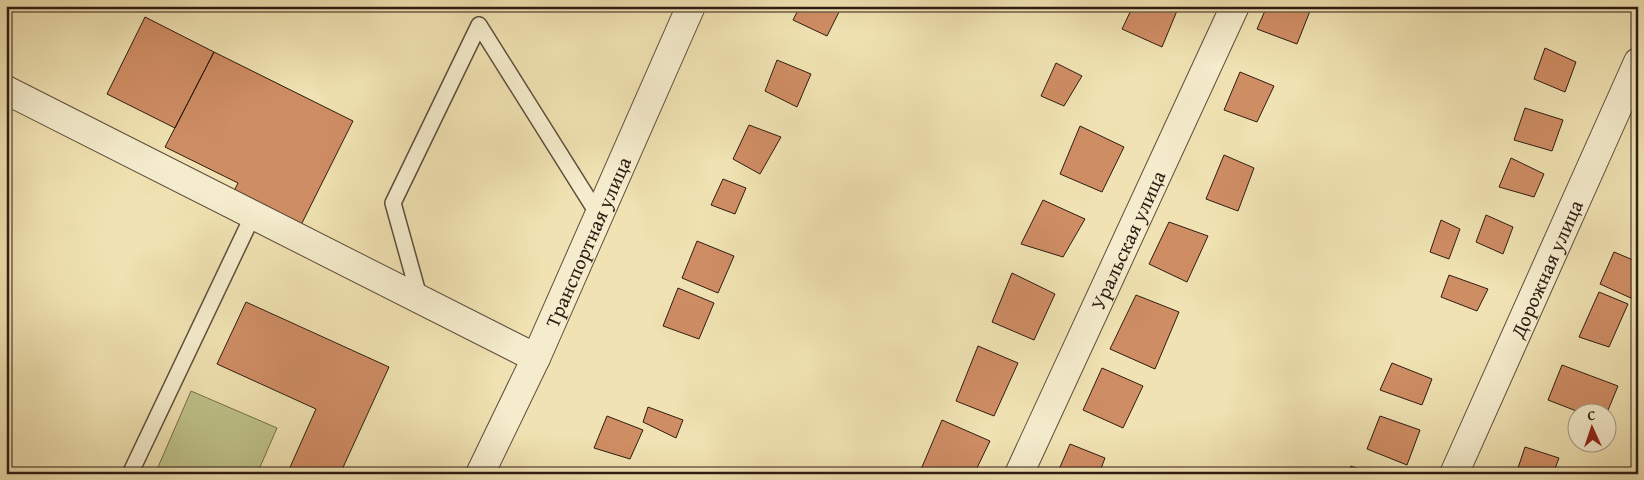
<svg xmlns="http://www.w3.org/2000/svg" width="1644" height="480" font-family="'Gentium Book Plus',serif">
<rect width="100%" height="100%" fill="#f0e2b2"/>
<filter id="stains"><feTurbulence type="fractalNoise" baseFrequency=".004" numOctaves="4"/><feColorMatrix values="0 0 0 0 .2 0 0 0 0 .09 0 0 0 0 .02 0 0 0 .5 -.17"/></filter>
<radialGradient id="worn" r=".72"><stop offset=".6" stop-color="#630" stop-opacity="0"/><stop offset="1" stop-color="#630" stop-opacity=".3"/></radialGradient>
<path fill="#bec289" stroke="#766f4e" d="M191,391L277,428L257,474H155Z"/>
<path fill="#cf8d64" stroke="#2e1c13" d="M800,6H842L827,36L793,20Z
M1133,6H1179L1162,47L1122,29Z
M1267,6H1312L1297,44L1257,29Z
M145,17L214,52L175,128L107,94Z
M1545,48L1576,62L1565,92L1534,79Z
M214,52L353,121L301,225L234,191L238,183L165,147Z
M777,60L811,74L797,107L765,91Z
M1056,63L1082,76L1064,106L1041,96Z
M1240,72L1274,86L1257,122L1224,110Z
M1525,108L1563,120L1552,151L1514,140Z
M749,125L781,137L760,174L733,159Z
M1080,126L1124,147L1102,192L1060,174Z
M1224,155L1254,168L1238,211L1206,199Z
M1511,158L1544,174L1534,197L1499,187Z
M723,179L746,188L735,214L711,205Z
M1043,200L1085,219L1063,257L1021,244Z
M1486,215L1513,227L1503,254L1476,242Z
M1441,220L1460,229L1449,259L1430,252Z
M1169,222L1208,236L1187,282L1149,264Z
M697,241L734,256L718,293L682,278Z
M1614,252L1638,262V290L1633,299L1600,284Z
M1012,273L1055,294L1034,340L992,322Z
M1449,275L1488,289L1477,311L1441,297Z
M678,288L714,303L699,339L663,326Z
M1599,292L1628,304L1609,347L1579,337Z
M1136,295L1179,312L1155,369L1110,349Z
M246,302L389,367L340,474H287L316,409L217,364Z
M978,346L1018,363L994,416L956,401Z
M1392,363L1432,379L1422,405L1380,390Z
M1562,365L1618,386L1606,415V412H1579L1548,400Z
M1102,368L1143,386L1123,428L1083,410Z
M648,407L683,420L676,438L643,422Z
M607,416L643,430L630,459L594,448Z
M1380,416L1420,430L1407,465L1367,449Z
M942,420L990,441L974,474H919Z
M1070,444L1105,458L1099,474H1057Z
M1525,447L1559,458L1553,474H1516Z
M1351,466L1371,474H1349Z"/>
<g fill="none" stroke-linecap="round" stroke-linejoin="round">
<g stroke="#5e4e3b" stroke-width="18">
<path id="lane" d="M479,25L599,216
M420,300L393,203L479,25
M130,474L253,215"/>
</g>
<g stroke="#5e4e3b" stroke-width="30">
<g id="street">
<path d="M6,90L536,358"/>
<path id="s1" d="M480,474L536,358L691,6"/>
<path id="s2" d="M1019,474L1235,6"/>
<path id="s3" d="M1454,474L1638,62"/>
</g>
</g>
<use href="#lane" stroke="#f5eccd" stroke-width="15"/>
<use href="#street" stroke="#f5eccd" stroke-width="28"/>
</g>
<g text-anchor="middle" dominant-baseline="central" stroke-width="5" stroke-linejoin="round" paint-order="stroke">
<g font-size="20" fill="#2e1c13" stroke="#f5eccd">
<text stroke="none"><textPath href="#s2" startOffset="258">Уральская улица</textPath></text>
<text stroke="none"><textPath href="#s1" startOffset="256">Транспортная улица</textPath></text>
<text stroke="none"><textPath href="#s3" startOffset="225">Дорожная улица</textPath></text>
</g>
</g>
<rect width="1644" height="480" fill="none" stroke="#f0e2b2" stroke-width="25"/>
<rect x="8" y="8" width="1629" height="465" fill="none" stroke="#2e1c13" stroke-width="2.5"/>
<rect x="12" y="12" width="1619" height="455" fill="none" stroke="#2e1c13"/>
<g transform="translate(1592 428) rotate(357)"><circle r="24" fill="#f5eccd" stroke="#a59983"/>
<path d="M0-4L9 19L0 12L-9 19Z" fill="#8f2418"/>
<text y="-8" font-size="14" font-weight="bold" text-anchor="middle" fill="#2e1c13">С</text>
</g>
<rect width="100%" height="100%" filter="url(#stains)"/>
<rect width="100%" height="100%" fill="url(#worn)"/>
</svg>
